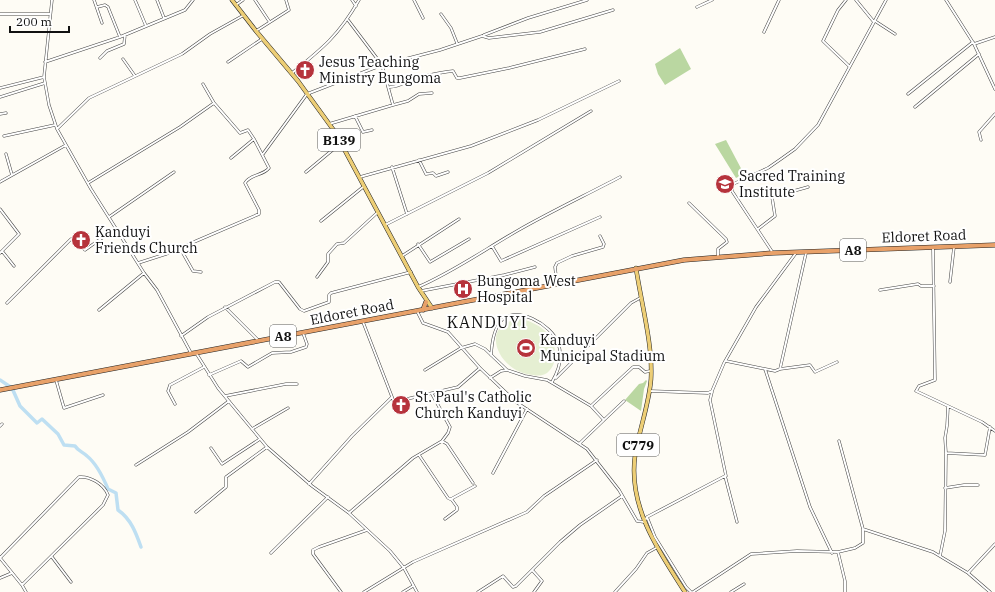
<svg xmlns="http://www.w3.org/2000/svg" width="995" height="592" font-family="'IBM Plex Serif',serif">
<rect width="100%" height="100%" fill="#fefcf5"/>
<path fill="#bad7a1" d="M680,48L691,69L665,85L658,74L655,64Z
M726,140L744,174L736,178L715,144Z
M646,380L647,381L644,389L641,411L625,400L639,384L643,383Z"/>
<path fill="#e5efd2" d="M520,319C538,322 556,335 555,354C555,362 553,368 547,373C542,376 538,376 533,375C498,373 477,323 520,319Z"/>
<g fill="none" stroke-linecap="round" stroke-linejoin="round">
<path stroke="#bedff2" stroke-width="3.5" d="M0,380L12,388L20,406L37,423L42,419L58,434L64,445L75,446C78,451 83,452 87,456C97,464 103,477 108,489L116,493L118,510C131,519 136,533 141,547"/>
<g stroke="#444" stroke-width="3">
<path id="street" d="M52,0L44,77L49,105L57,129L91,189L144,273L157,290L191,353
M94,0L102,23
M135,0L146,26
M157,0L164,18
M255,0L269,21
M352,0L356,6
M414,0L423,18
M846,0L838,10L823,41L849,66
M856,0L874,22
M946,0L974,44L995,89
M236,5L243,0
M97,7L105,5L108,7L120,37
M697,7L712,0
M0,14H50
M441,14L451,28L457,43
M875,21L895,34
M256,31L289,10L286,0
M764,32L779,0
M484,35L528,18L587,0
M974,44L995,37
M100,58L107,51L124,44L125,35
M123,59L135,76
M45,62L120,37L185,10L193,0
M228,62L262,39
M292,73C323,48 339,35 359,0
M203,84L214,103L240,133L248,130L254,139L231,158
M390,87C400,87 406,81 416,78C429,75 441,72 453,71L457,78H460L509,68L585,49
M0,88L44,77
M908,94L973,42
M0,97L45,83
M393,105L408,101L419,94L432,93
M915,107L979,54
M0,114L6,113
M355,116L363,132L372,130
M329,124L393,105L382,65L348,20
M57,129L89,98L182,54L210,34L244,15
M4,136L55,125
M981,140L979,132L995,114
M6,154L12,175
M263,154L307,94L382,65L440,50L482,36L489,38L540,32L613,10
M419,160L426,174L433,173L436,176L448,172
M392,167L407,214
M306,172L341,143
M360,177L471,146L538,120L619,81
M0,182L66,145
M88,183L180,127L214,103
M689,203L726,239L727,242L718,249V256
M0,209L19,234L0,253
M109,217L174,172
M321,221L363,187
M385,225L488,173L591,111
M758,229L775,216L772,197L808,187
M418,244L430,262L469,239
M492,246L501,261L600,217
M180,248L193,271L201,272
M933,248L935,380L919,386L916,391L982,422L995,431
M2,251L14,266
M773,253L732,191L731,185L768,168L781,159L795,149L818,125L886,0
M402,256L459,219
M138,263L166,254L259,214V210L245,183C250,174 263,176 269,168L254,139
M317,277L328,262V254L337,244L344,243L378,212
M950,282L954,247
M557,284L555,267L557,263L572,256L603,247L604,244L600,236
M418,287C453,272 484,250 517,231C550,212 586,195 620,177
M880,290L918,284L921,286H934
M421,291L504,275L535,267
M7,303L71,239H74L85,250L116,228
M225,307L258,340
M99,310L144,273
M417,311L423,323L448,332L480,368L516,402L587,449L619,490L637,521L644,522L647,517L725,476L737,522
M363,322L394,402L458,387L480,368
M181,336L208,317L275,282H279L300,309L304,311L329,302V295L331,293L411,272
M196,353L218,388L267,447L312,486L349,513L390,551L404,568L417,592
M491,355C492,344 493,332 500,322C515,303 552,325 558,343C563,356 559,370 552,382
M726,361L775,371L780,369L806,253
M765,369L810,507L832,553
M780,369L810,365L815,372L837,362
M425,370L461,348L475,344L485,349L507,370
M209,375L241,361L248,367L272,353L291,352L306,347L307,344L303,333
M490,378L501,371L507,370L525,376L547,380L591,406L604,420L580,443
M556,378L631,303L640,298
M56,380L64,408L103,395
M650,391L708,393L712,391L724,363L756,307L796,253
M712,392L710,400L726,476
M432,394L450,427L448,433L442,441
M225,396L286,384H297
M175,404L168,391L170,385L204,367
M591,406L633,367H639L645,372L650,371
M605,419L624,401
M0,426L2,424
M252,429L288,408
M839,441L863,529
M211,448L222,464L260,439
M946,453L985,455L990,427
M419,455L448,498L452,500L457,507V510L445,519
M136,465L188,432L229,401
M493,473L527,409
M309,484L352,436L392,397
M945,488L964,485H978
M451,499L475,486
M196,512L226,487V477L267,447
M349,513L413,458L442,441L447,444L473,483
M647,517L655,537L686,587L691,592
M838,552L845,581V592
M271,553L328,497
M940,556L945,531L946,453L945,438L947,426L948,407
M0,557V558L22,585L103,505L108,495C104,484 90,476 79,477L0,558
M52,557L71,582
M533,571L542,581L534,592
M968,573L995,544
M0,578L12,573
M22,585L26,592
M341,592L313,554V550L319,547L367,530
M364,592L413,562L527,512L544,496L597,460
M403,592L413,586
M478,592L503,576L513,587L516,586L560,542L580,525L622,496
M615,592L636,569L647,553L656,548
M693,592L751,554L797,551L838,552L855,548L863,543V529L933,552L968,573L990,592
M731,592L744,584"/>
</g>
<g stroke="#222" stroke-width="4.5">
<path id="primary" d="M232,0L256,31L298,81L335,132L418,287L432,308
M636,268C641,302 653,345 651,379C649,405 639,430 635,456C628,507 659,552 685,592"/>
</g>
<g stroke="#222" stroke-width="5">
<path id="highway" d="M423,310L426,302
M0,390L684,260L773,253L995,245"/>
</g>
<use href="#street" stroke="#fff" stroke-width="2"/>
<use href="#primary" stroke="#edce76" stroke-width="3.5"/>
<use href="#highway" stroke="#e8a169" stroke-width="4"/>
</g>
<defs>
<g id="church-disc" transform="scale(1)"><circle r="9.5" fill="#b6333c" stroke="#fff"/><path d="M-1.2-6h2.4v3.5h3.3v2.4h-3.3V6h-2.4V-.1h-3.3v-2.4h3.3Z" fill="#fff"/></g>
<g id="university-disc" transform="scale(1)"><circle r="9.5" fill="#b6333c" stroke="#fff"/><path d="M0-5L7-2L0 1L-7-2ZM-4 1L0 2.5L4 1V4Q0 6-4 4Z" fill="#fff"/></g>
<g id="hospital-disc" transform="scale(1)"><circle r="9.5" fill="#b6333c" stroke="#fff"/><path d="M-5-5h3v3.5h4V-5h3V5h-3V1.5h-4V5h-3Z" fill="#fff"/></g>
<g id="stadium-disc" transform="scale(1)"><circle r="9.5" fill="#b6333c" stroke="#fff"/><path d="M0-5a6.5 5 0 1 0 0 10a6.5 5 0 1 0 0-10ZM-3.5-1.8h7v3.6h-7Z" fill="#fff"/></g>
</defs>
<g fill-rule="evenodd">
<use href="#church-disc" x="305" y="70"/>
<use href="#university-disc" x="725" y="184"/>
<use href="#church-disc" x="81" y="240"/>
<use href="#hospital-disc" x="463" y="289"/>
<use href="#stadium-disc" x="526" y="348"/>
<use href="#church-disc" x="401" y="405"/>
</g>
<g text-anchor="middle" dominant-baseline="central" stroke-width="4" stroke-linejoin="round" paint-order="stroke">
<g fill="#fff" stroke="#585858" stroke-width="1">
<rect x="318" y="129" width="42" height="22" rx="3"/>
<rect x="840" y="239" width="26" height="22" rx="3"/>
<rect x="270" y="325" width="26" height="22" rx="3"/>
<rect x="617" y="434" width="42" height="22" rx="3"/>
</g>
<g font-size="13" font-weight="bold" fill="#111">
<text x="339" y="140">B139</text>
<text x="853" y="250">A8</text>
<text x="283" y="336">A8</text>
<text x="638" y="445">C779</text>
</g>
<g font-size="14" fill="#111" stroke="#fff" text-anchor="start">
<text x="319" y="62">Jesus Teaching<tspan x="319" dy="16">Ministry Bungoma</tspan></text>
<text x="739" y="176">Sacred Training<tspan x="739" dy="16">Institute</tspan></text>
<text x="95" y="232">Kanduyi<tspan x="95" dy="16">Friends Church</tspan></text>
<text x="477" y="281">Bungoma West<tspan x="477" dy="16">Hospital</tspan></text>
<text x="540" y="340">Kanduyi<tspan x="540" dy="16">Municipal Stadium</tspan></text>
<text x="415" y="397">St. Paul's Catholic<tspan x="415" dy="16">Church Kanduyi</tspan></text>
</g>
<g font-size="14" fill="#111" stroke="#fff">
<text transform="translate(924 236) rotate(-2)">Eldoret Road</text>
<text transform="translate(352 312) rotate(-11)">Eldoret Road</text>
</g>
<g font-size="16" letter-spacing="1" fill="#111" stroke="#fff">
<text x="487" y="322">KANDUYI</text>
</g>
</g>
<path d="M10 26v6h59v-6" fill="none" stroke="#111111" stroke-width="2"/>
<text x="16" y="26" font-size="12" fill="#111111" stroke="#ffffff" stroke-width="3" paint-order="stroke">200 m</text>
</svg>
